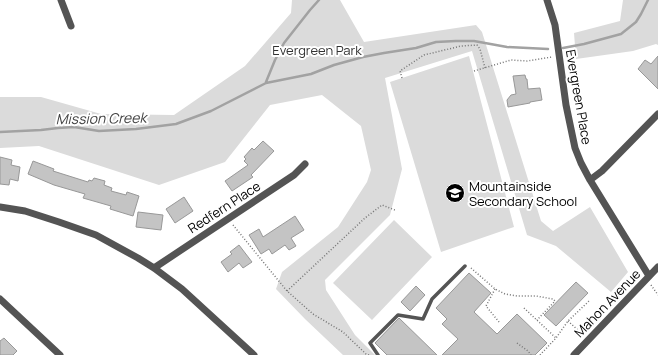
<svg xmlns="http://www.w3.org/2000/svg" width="658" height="355" font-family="Manrope,sans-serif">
<rect width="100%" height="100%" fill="#fff"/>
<path fill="#dbdbdb" d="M292,0H340L364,42L476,25L482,32L541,221L553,231L590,207L628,272L611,292L556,246L527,235L472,51L385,78L402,169L390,215L325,280L326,290L355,335L375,355H343L305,319L276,289L282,272L338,227L367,182L371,170L361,126L322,95L270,105L225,162L159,185L39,146L0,148V97H41L101,114L174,115L245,66L291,13Z
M623,0H658V45L656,44L633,51L576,59L574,33L620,21Z
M469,56L514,227L441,252L390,82Z
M394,220L432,257L372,320L333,283Z"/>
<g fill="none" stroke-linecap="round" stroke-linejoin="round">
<path stroke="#a2a2a2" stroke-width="2.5" d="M563,48L584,44L621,34L636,22L641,14L648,0
M266,82L275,60L284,43L310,10L319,0
M0,132L41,130L58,128L74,127L99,131L136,129L176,124L211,111L266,83L311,74L334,65L363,57L384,53L416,48L436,42L456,41H474L507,47L548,49"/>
</g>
<path fill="#c4c4c4" stroke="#989898" d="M658,56V89L638,69L645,60L651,64Z
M525,75L526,79H527L528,89L540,88L542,100L530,102V103L508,107L507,100L511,95L516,94L513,76Z
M263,141L274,151L251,175L253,177L232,191L225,181L248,165L244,161L246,159L244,157L252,148L254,150Z
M0,157L12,160L11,165L20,167L18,181L10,179L9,185L0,184Z
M33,161L54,169L53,171L88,182L89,180L92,181L94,178L105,181L104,185L112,188L111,191L126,195L127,192L139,196L133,216L110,209L111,206L83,198L85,194L54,185L28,174Z
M184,197L193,211L175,223L166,209Z
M138,212L163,215L161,230L136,227Z
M295,216L304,230L291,238L296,246L289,250L285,245L272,254L269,249L261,254L249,235L259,229L263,237Z
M239,245L252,262L243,268L239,263L228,272L221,262L232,254L230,252Z
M469,273L491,293L474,312L497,334L517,314L547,343L535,355H442L458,339L442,324L447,319L436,308Z
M576,282L588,293L556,326L544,315Z
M416,286L425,295L410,311L401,302Z
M399,318L437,355H387L375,343Z
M4,338L17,351L13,355H0V341Z"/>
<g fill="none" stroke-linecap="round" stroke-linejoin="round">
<path stroke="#767676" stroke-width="1.5" stroke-dasharray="1 2" stroke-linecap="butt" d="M474,71L511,60L527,61L552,57
M402,78L400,71L424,55L461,46L477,45L480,49L485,68
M233,225L287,291L313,314L343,332L366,354L369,355
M471,268L495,289L505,294L517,296H536L553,299L555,301L537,320
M651,285L658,295
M495,289L486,306L499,322
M287,291L365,218L382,205L395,210
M524,308L556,338
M568,321L580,332
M517,343L528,351L531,355
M540,355L556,338L568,321L589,301"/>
<path stroke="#545454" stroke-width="3.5" d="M378,355L370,343L398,315L423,319L432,299L465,266"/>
<path stroke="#545454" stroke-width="7" d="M61,0L71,26
M547,0L555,25L566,105L575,148L581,163L590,180L649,276
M590,180L602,171L658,114
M0,207L25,211L59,222L96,235L138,258L154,268L182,289L254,355
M154,268L294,175L305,164
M0,299L60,355
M574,355L658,267"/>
</g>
<defs>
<g id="school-disc" transform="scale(1)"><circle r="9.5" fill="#000" stroke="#fff"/><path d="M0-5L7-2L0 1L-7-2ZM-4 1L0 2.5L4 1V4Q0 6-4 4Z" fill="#fff"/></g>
</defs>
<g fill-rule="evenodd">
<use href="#school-disc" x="455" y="193"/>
</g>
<g text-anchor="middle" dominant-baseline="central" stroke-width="4" stroke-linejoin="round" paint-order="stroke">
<g font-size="13" fill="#323232" stroke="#fff">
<text x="317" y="50">Evergreen Park</text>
</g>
<g font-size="13" fill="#000" stroke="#fff">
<text transform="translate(579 97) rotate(80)">Evergreen Place</text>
<text transform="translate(224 207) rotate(-33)">Redfern Place</text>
<text transform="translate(607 303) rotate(-46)">Mahon Avenue</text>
</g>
<g font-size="13" fill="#000" stroke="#fff" text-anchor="start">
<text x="469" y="186">Mountainside<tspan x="469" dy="15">Secondary School</tspan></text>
</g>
<g font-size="14" font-style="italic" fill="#434343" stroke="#fff">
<text transform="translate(101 118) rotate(-1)">Mission Creek</text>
</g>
</g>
</svg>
